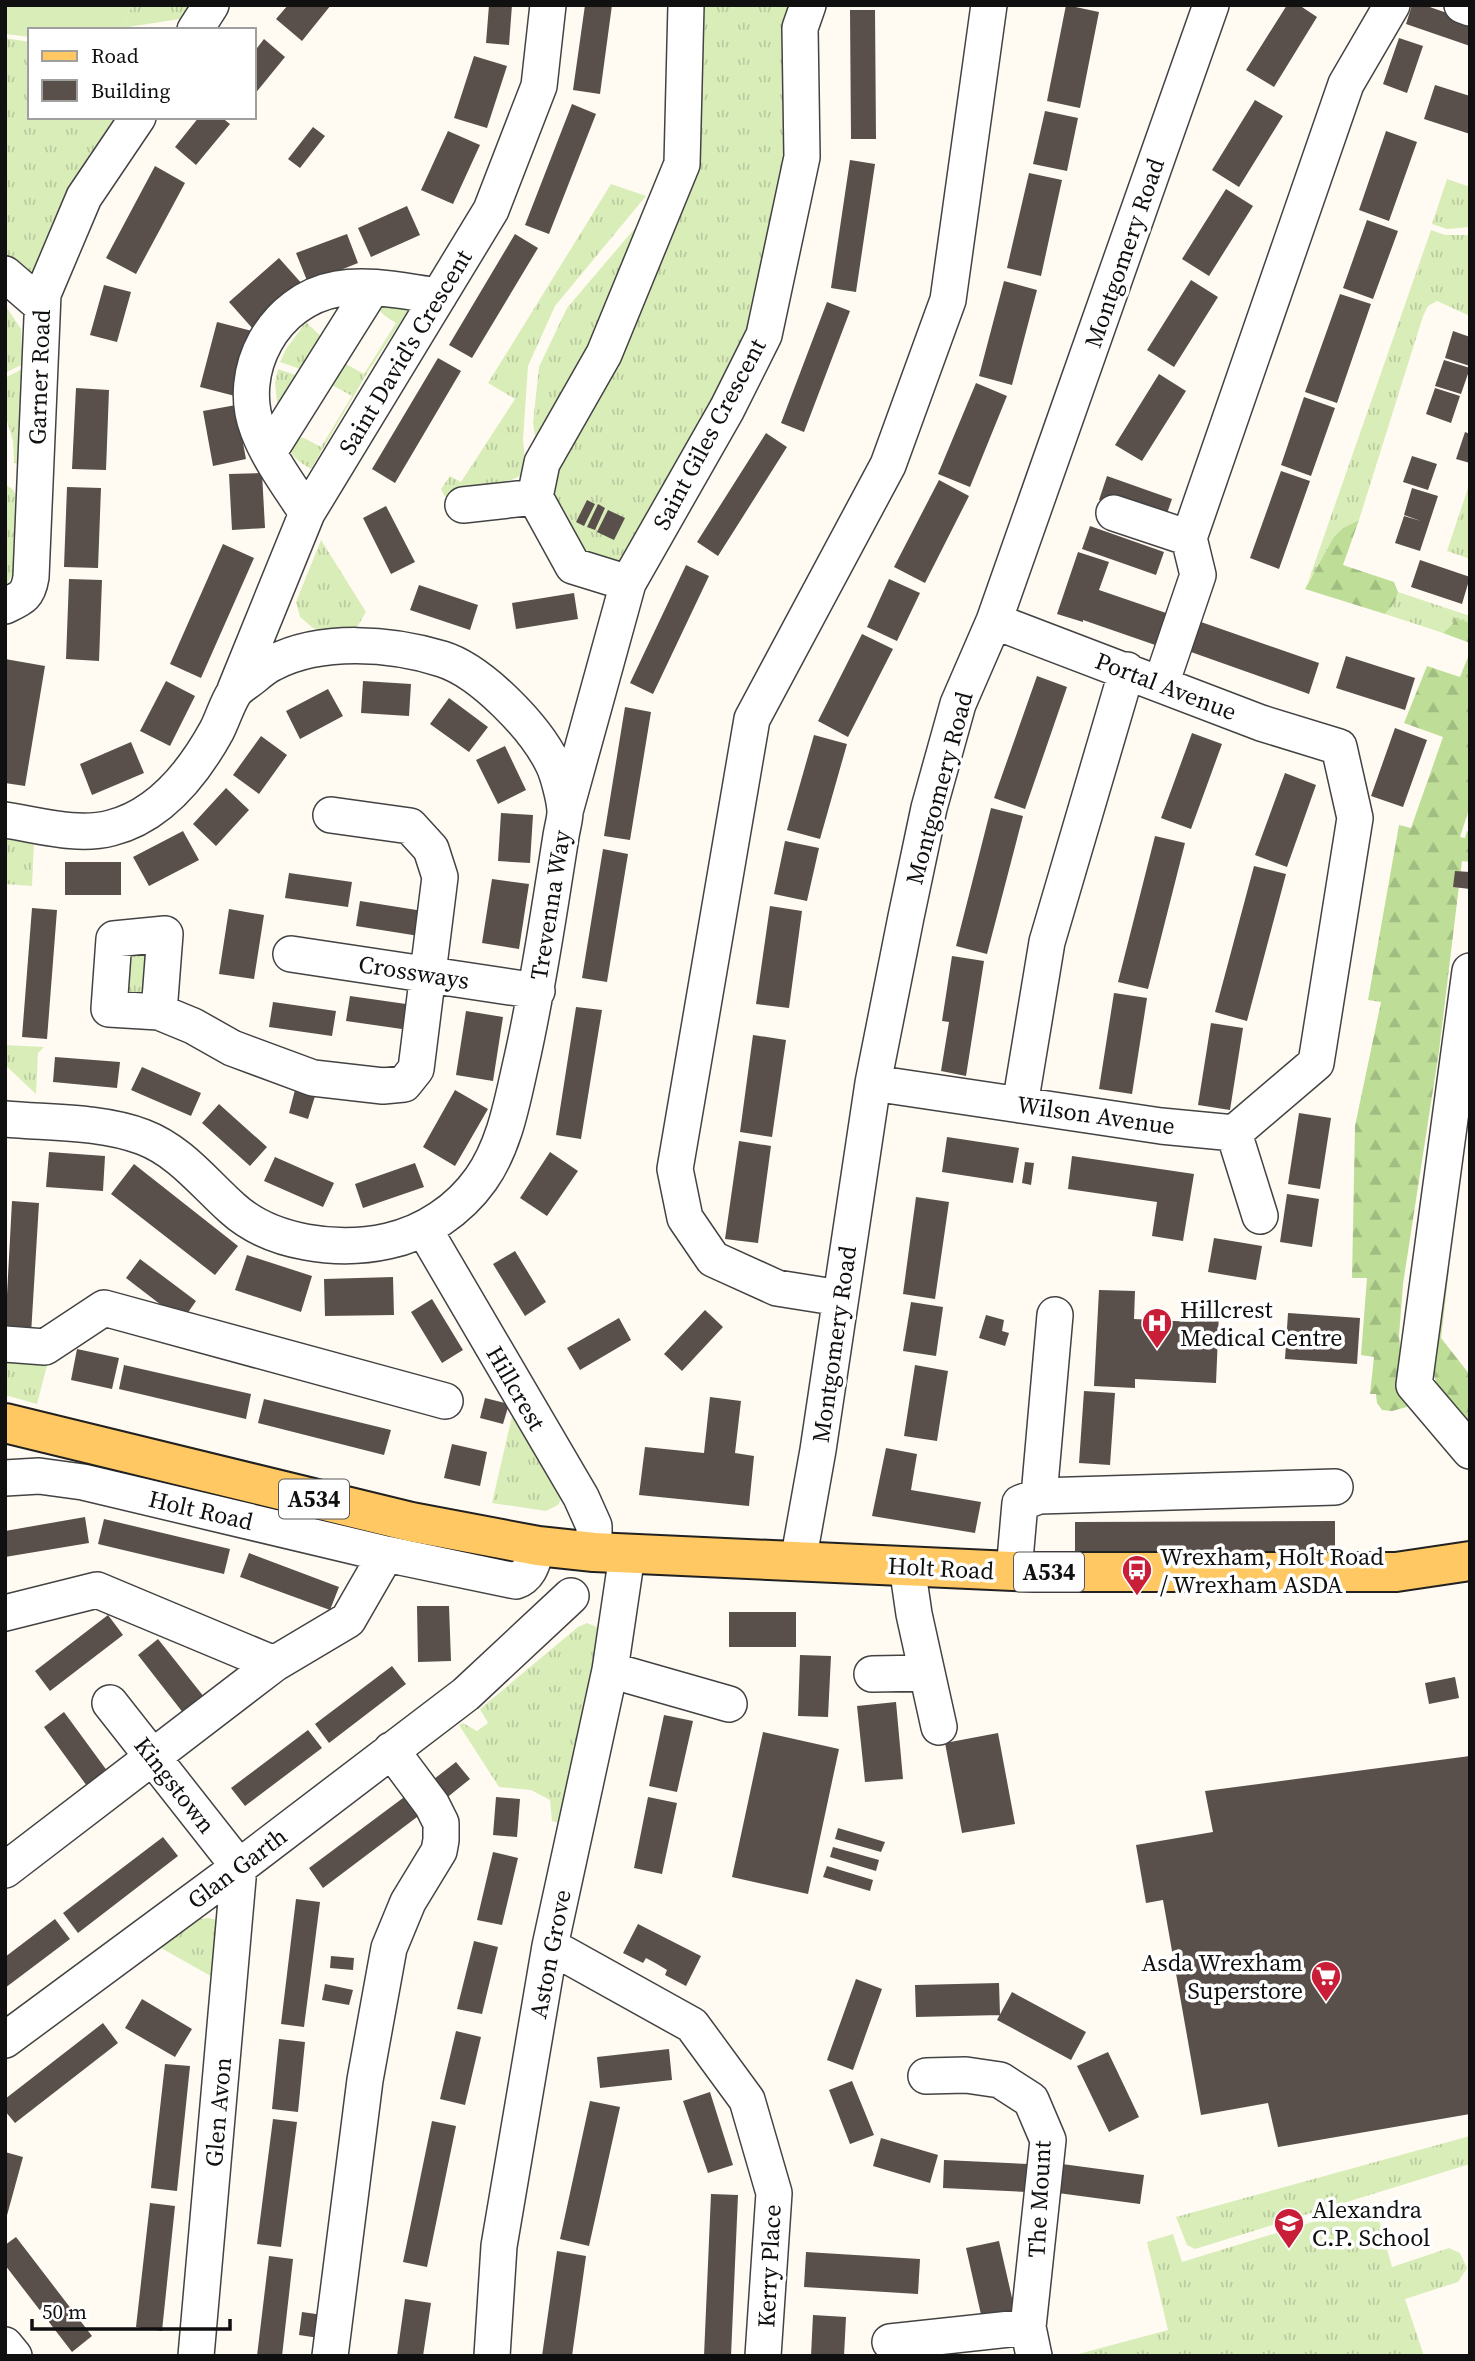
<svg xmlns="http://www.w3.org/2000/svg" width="1475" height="2361" font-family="'Source Serif 4',serif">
<defs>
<pattern id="grass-tufts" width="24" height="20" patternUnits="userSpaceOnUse" patternTransform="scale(1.75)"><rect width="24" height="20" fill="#d9edb9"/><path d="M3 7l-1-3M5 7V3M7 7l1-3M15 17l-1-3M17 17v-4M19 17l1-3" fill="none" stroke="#b9ca9e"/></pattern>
<pattern id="forest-firs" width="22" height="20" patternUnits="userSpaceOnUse" patternTransform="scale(1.75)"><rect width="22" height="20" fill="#bede97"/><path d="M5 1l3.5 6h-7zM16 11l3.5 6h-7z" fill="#a2bd81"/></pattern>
</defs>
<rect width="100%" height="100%" fill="#fffbf2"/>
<path fill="url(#grass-tufts)" d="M132,5H194L186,18L122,28Z
M686,5H808L764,335L628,583L573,566L542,463L682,164Z
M5,38L30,42V117H131L38,271L25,273L14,267L5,257Z
M1447,179L1470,187V227L1447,229L1432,224Z
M611,184L646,196L555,306L528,366L523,440L526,470C517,483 493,483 478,485L470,496L445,497L441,489L450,476L461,482L515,399L488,383Z
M641,221L634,268L537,451L533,423L539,367L567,308Z
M1431,230L1445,235H1470V316L1437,301L1428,306L1423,316L1359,520L1343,528L1308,582Z
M377,303L409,309L366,375L311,469C296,460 283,453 296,437L304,438L321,447L352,396L332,385L330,379L338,365L346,364L364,374L396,323C388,318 378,313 377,303Z
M5,305L21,329L23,364L5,373Z
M306,322L327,342L309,372L280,362L286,349Z
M22,369L19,464L14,463L13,441L5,414V378Z
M278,369L304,378L278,410L275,383Z
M5,485C14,488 16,493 17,502L14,571L5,588Z
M1469,485L1470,486V559L1447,551Z
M321,540L366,612L356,629L326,631L313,628L300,617L296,602Z
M1398,592L1470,616V623L1453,618L1455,623L1443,633L1385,614L1395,602Z
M5,837L34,842L32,886L5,884Z
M142,951L147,954L145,996L126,994L131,957L132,954Z
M5,1045L44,1047L38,1053L36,1094L5,1065Z
M5,1350L50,1354L37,1404L5,1395Z
M515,1403L564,1494L558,1505L546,1511L492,1503Z
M587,1623L597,1627L573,1827L552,1821L550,1800L531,1790L499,1787L459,1725L463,1723L477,1731L488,1723L480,1709L578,1627Z
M208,1918L218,1920L225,1984L161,1948L199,1919Z
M1470,2136V2164L1195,2249L1187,2245L1176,2217Z
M1361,2207L1378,2216L1392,2267L1449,2248L1460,2253L1467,2268L1458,2282L1405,2299L1424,2356H1071L1168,2330L1147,2242L1173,2234L1182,2262Z"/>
<path fill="url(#forest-firs)" d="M1359,520L1343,565L1394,582L1398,592L1395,602L1385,614L1305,589L1334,537L1343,528Z
M1453,617L1470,623V643L1443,633L1454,623Z
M1470,652V806L1460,837L1465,838L1467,831L1470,832V862L1462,861L1439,1051L1403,1284L1399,1336L1402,1368L1414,1405L1392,1411L1382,1410L1377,1403L1376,1394H1370L1374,1357L1361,1355L1367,1278H1352L1355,1126L1381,1002L1368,1000L1399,825L1411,828L1443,737L1404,723L1427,666L1460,677Z
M1438,1268L1449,1269L1441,1338L1470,1375V1430C1456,1414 1441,1397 1434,1376C1424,1347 1435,1299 1438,1268Z"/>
<path fill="#d9edb9" d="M5,5H132L122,28L109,30H30V37L5,34Z"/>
<path fill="#594f4b" d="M288,5H331L302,41L276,19Z
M489,5H512L509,45L486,43Z
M585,5H612L600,94L573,90Z
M1066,5L1099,12L1080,108L1047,101Z
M1287,5H1299L1317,17L1274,87L1246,70Z
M1412,5H1424L1470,21V46L1406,24Z
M850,10H875L876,139H851Z
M1399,38L1423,46L1407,93L1383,84Z
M264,39L285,57L254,95V52Z
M474,56L507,66L487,128L454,118Z
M1435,85L1470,96V134L1424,119Z
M1255,100L1283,116L1239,187L1212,170Z
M572,104L596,114L549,234L525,225Z
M1045,111L1078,118L1067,171L1033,164Z
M199,117H221L230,124L196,165L175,147Z
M313,127L325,136L300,168L288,159Z
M448,131L480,145L453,204L421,190Z
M1386,131L1417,142L1389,221L1359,210Z
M850,160L875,164L856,292L831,288Z
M155,166L185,183L136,274L106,258Z
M1029,173L1062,180L1041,276L1007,268Z
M1226,189L1253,206L1209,276L1182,259Z
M407,206L420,235L371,257L358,228Z
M1367,220L1398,231L1373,299L1343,288Z
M347,234L358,263L308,283L296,253Z
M515,234L538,248L472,358L449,345Z
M279,258L303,285L253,329L229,302Z
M1191,280L1218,297L1174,367L1147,350Z
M1004,281L1037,290L1012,385L979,376Z
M104,285L131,292L117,342L90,335Z
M1340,294L1371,304L1337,403L1305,392Z
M827,302L850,311L804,432L781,423Z
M217,322L252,331L235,396L200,387Z
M1453,331L1470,337V366L1445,358Z
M438,358L461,371L395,483L372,469Z
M1444,360L1470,368L1461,394L1435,386Z
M1159,374L1186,391L1142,461L1115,445Z
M976,383L1007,396L970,487L938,474Z
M76,388L109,390L106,470L72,469Z
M1435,388L1460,396L1451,423L1426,414Z
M1304,397L1335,408L1311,476L1281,465Z
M236,405L246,459L213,466L203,411Z
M1465,432L1470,434V463L1456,459Z
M766,433L787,447L718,556L697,542Z
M1412,456L1437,464L1428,490L1403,482Z
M1281,471L1310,481L1279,569L1250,558Z
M262,473L265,528L232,530L229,474Z
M1107,476L1172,499L1164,522L1099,500Z
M939,480L969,496L925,583L894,567Z
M67,487L101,488L98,568L64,567Z
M1412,488L1438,496L1420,551L1395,543L1404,516L1421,521L1404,515Z
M587,500L595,504L584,526L576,522Z
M598,504L605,508L595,530L587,527Z
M386,506L415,562L391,574L363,518Z
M608,510L625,518L614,540L597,532Z
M1090,526L1164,552L1156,575L1082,549Z
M223,544L254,558L201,678L170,664Z
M1078,552L1109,562L1099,590L1172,615L1161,647L1083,620V622L1057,614Z
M1420,560L1470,577L1462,604L1411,587Z
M686,565L709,576L653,694L630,683Z
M69,579L102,580L99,661L66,659Z
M889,579L920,593L897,641L867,627Z
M419,585L478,605L470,630L410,610Z
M574,593L578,619L516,629L512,603Z
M1201,622L1319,663L1309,694L1191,652Z
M862,634L893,649L848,737L818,721Z
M1346,656L1415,678L1405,710L1336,688Z
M5,659L45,666L25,786L5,783Z
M1037,676L1067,687L1025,809L994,798Z
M166,681L195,696L170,746L140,731Z
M363,681L411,684L409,716L361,713Z
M328,689L343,716L300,739L286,711Z
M449,698L488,727L469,752L430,724Z
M625,707L651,712L630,840L604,836Z
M1395,728L1427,740L1403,807L1371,796Z
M1192,733L1222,744L1191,829L1161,818Z
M814,735L847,744L820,839L787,830Z
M261,736L287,755L259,794L233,775Z
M131,742L144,773L92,795L80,764Z
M505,746L526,790L498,804L476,760Z
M1285,773L1316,785L1287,867L1255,855Z
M226,788L249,810L216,846L193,824Z
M991,808L1023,816L987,954L956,946Z
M501,813L533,815L530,863L498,861Z
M183,831L199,860L149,886L133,857Z
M1155,836L1185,843L1148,989L1118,982Z
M785,841L819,848L807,901L774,894Z
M603,849L628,854L607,982L582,978Z
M65,862H121V895H65Z
M1254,866L1286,874L1247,1021L1215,1012Z
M1455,871L1470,872V889L1453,887Z
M289,873L352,882L348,907L285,898Z
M492,879L529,884L519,949L482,943Z
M360,901L423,911L419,936L356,926Z
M770,906L802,911L789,1008L756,1004Z
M32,908L57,910L47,1039L22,1037Z
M229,909L264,915L254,979L219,974Z
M952,956L984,961L966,1076L941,1071L949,1022L942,1021Z
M1114,993L1147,998L1132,1094L1099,1089Z
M350,996L413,1005L409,1030L346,1021Z
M273,1002L336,1011L332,1036L269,1027Z
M576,1007L602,1010L581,1139L556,1135Z
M466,1011L503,1017L493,1081L456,1075Z
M1211,1023L1243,1028L1230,1110L1198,1105Z
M753,1035L786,1040L772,1137L740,1132Z
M55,1057L120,1062L117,1088L53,1082Z
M142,1067L201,1093L191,1116L131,1090Z
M295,1090L315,1096L308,1119L289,1113Z
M455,1090L488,1109L455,1166L423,1147Z
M219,1104L267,1147L250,1166L202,1123Z
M1299,1113L1331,1118L1320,1189L1288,1184Z
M947,1137L1019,1148L1013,1183L942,1172Z
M739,1141L771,1146L758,1243L725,1239Z
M49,1152L105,1156L103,1191L46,1187Z
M550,1152L578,1171L547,1216L520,1198Z
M1072,1156L1194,1174L1183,1241L1152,1236L1157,1202L1068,1189Z
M275,1157L334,1183L323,1207L264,1181Z
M1025,1162L1034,1163L1031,1185L1022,1183Z
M415,1163L424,1187L363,1208L355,1184Z
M134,1164L238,1246L215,1275L111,1194Z
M1287,1194L1319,1199L1312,1247L1280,1242Z
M916,1197L949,1202L935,1299L903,1294Z
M12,1201L39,1203L31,1334L5,1332Z
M1214,1238L1262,1246L1256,1280L1208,1272Z
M515,1251L546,1302L525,1316L493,1264Z
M247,1255L312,1276L301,1312L235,1290Z
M140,1259L196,1301L182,1321L126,1278Z
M393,1277L394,1315L325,1316L324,1279Z
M1099,1290L1135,1291L1134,1319L1195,1322V1310L1219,1312L1216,1383L1135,1379V1388L1094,1386Z
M432,1299L463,1350L442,1363L411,1312Z
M911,1302L943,1307L936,1356L903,1351Z
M705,1310L723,1327L682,1371L664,1354Z
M1288,1313L1360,1318L1357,1364L1285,1359Z
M986,1315L1004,1320L1002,1331L1009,1333L1005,1346L979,1338Z
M619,1318L631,1340L580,1370L567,1348Z
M77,1349L119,1358L112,1389L71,1380Z
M124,1365L251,1394L246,1419L119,1389Z
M915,1365L948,1371L937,1441L904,1436Z
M1084,1391L1115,1393L1110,1465L1079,1463Z
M710,1397L741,1401L735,1453L754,1456L749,1506L639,1495L645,1447L704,1453Z
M485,1398L509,1404L503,1424L480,1418Z
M264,1399L391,1430L384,1455L258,1423Z
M452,1444L487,1452L480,1486L444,1478Z
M886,1448L917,1454L911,1490L981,1502L975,1533L872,1516Z
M85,1517L89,1543L5,1557V1531Z
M104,1519L230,1549L224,1574L98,1544Z
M1335,1521V1552L1075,1554V1522Z
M249,1553L339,1587L330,1610L240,1577Z
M417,1606H449L451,1661L418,1662Z
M729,1612H796V1647H729Z
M108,1615L123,1635L50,1691L35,1671Z
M158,1639L212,1707L191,1723L138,1655Z
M800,1655L831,1656L828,1717L798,1716Z
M392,1666L406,1684L329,1743L315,1724Z
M1455,1677L1459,1698L1429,1704L1425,1683Z
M896,1702L903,1779L865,1782L857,1706Z
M64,1712L116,1783L95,1797L44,1727Z
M664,1715L693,1721L677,1792L649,1786Z
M308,1730L322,1748L245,1806L231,1788Z
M763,1732L839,1749L808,1894L732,1877Z
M998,1733L1015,1824L962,1833L945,1743Z
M1470,1756V2114L1278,2147L1268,2103L1201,2115L1163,1900L1146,1903L1136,1845L1213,1832L1205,1791Z
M456,1762L470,1779L439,1804L425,1786Z
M411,1792L425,1811L323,1888L309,1868Z
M496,1797L520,1799L517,1837L493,1835Z
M648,1797L677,1803L662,1874L634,1868Z
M838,1828L885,1842L881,1852L835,1839Z
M163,1837L178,1856L78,1933L63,1913Z
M833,1847L879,1860L876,1871L830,1857Z
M493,1852L518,1858L502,1925L477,1920Z
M827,1866L873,1880L870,1891L823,1877Z
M296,1899L320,1902L304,2027L281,2024Z
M55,1919L70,1939L5,1988V1957Z
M638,1924L701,1956L686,1986L665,1975L667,1970L657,1964L646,1958L643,1963L623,1953Z
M474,1941L498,1947L482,2014L457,2009Z
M331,1956L354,1958L353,1970L330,1968Z
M856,1979L882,1989L853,2070L827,2060Z
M999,1983L1000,2015L916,2017L915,1985Z
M325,1984L353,1990L349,2005L322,2000Z
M1012,1992L1086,2032L1071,2060L997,2020Z
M142,1999L192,2029L175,2057L125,2028Z
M103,2023L118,2043L15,2123L5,2111V2099Z
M456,2031L481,2037L465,2105L440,2099Z
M279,2039L305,2042L298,2112L272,2109Z
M669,2049L672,2080L600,2088L597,2057Z
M1108,2052L1139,2117L1109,2132L1077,2066Z
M165,2064L190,2066L177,2191L151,2188Z
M852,2081L874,2135L850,2144L829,2090Z
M710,2092L733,2165L708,2173L683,2101Z
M590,2101L620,2107L589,2246L560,2239Z
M273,2119L297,2122L281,2247L257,2244Z
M432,2121L456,2126L427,2267L403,2262Z
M881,2138L938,2155L930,2183L873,2166Z
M5,2152L23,2157L6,2219H5Z
M944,2160L1028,2164L1027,2192L943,2188Z
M1062,2164L1144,2175L1140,2204L1058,2193Z
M711,2194L738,2195L731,2356H704Z
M150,2203L175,2206L162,2331L136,2327Z
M16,2237L92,2336L72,2352L5,2265V2245Z
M999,2241L1015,2311L982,2319L966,2248Z
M557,2251L586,2256L572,2356H542Z
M806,2252L920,2259L918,2294L804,2287Z
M269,2256L293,2259L282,2356H257Z
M405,2299L431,2303L423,2356H397Z
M302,2312L323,2315L319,2338L299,2335Z
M813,2315L846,2317L844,2356H811Z"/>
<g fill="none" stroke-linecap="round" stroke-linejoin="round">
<g stroke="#434343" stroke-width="38">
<path id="minor" d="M1462,5L1470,8
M195,30L211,5
M5,274L42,306
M269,452L372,288
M463,505L535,497
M307,513C290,487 269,459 258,430C235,371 274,300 337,289C370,283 406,292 439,296
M1114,513L1189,538
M628,583L573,566L535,497L542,463L604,354L682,164L686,5
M5,606C22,598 28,596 31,577L43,294L84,197L138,117
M994,621L1261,723L1339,747L1355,818L1316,1063L1234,1133
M1161,684L1198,575L1189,538L1346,84L1392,5
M235,690L307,513L491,210L539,86L548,5
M566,808L628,583L727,409L764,335L802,157L800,28L808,5
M5,820C39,825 77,837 111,828C159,816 194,772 217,730C223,718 227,704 234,693C238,687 247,682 253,677C259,672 266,666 273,663C321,638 391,643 442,659C481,671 535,727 553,764C558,774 565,801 565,812C565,819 562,829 561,836C558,855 555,874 552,893C543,950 534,1006 521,1063C512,1102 505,1145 481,1179C459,1210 425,1233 388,1241C339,1252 271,1244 232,1208C204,1183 180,1151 143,1137C101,1121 50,1123 5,1119
M291,954L537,991
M1470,971L1414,1385L1470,1451
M159,1012L165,934L114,939L109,1009L159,1012L193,1026L232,1048L313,1078L383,1086L404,1084L416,1069L440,877L431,849L410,826L331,815
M873,1083L1161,1126L1234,1133L1260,1216
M1020,1105L1047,942L1127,670
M424,1229L581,1497L594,1526V1552
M840,1298L777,1288L713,1259L685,1218L675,1169L752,719L888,465L948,300L989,5
M5,1344L45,1347L104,1308L445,1401
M5,1478L39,1476L83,1482L386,1554L516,1581C531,1576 533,1559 538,1546
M1039,1496L1335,1487
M798,1562L818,1450L873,1083L906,917L929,808L958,704L994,621L1211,5
M907,1566L914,1614L939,1727
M1014,1571L1020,1503L1039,1496L1055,1315
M5,1613L97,1590L274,1664
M610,1670L729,1704
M872,1674L927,1673
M110,1703L239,1867L196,2356
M5,1870L274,1664L348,1620L386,1554
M550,1946L692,2025L747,2100L774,2193L763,2356
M5,2040L239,1867L466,1694L571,1596
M926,2076L966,2075L1000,2080L1031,2100L1048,2140L1028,2327L1034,2356
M890,2342L1028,2327
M5,2345L14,2356
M330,2356L365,2080L389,1948L408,1902L439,1851L441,1840V1823L432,1805L391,1750
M492,2356L499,2246L550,1946L610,1670L627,1555"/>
</g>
<g stroke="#212121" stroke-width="42">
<path id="major" d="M5,1423L411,1522L538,1546L594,1552L1035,1572H1396L1470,1561"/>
</g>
<use href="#minor" stroke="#fff" stroke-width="35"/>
<use href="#major" stroke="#ffc862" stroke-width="38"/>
</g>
<defs>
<g id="hospital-pin" transform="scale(1.575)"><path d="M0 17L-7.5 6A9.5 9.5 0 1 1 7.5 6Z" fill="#c91e38" stroke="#fff"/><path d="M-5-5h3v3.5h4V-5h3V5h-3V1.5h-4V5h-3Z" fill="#fff"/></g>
<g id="bus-pin" transform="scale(1.575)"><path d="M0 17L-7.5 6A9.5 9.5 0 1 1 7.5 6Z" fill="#c91e38" stroke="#fff"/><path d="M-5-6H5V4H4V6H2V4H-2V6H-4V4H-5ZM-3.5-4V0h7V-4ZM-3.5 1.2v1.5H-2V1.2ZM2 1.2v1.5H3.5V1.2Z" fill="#fff"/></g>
<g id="supermarket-pin" transform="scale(1.575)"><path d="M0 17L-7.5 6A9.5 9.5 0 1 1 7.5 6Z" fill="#c91e38" stroke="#fff"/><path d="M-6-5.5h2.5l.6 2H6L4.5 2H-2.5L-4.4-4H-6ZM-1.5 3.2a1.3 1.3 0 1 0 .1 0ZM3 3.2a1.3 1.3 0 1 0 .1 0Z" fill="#fff"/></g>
<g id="school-pin" transform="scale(1.575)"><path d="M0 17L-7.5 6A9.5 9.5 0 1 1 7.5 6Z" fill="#c91e38" stroke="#fff"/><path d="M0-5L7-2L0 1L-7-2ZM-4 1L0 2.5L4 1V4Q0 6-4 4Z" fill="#fff"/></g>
</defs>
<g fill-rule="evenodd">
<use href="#hospital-pin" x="1157" y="1323"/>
<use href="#bus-pin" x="1137" y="1570"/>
<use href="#supermarket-pin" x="1326" y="1976"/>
<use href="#school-pin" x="1289" y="2223"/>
</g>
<g text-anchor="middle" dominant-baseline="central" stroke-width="7" stroke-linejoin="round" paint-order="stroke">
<g fill="#fff" stroke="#585858" stroke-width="2">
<rect x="279" y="1479.5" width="70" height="39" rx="5"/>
<rect x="1014" y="1552.5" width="70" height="39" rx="5"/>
</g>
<g font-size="23" font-weight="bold" fill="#101010">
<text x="314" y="1499">A534</text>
<text x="1049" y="1572">A534</text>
</g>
<g font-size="24" fill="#101010" stroke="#fff">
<text transform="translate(1124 253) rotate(-71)">Montgomery Road</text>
<text transform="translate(405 352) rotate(-59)">Saint David's Crescent</text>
<text transform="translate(39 377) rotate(-88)">Garner Road</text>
<text transform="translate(709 434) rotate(-62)">Saint Giles Crescent</text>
<text transform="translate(1166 686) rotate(21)">Portal Avenue</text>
<text transform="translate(939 788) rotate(-75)">Montgomery Road</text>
<text transform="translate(550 905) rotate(-81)">Trevenna Way</text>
<text transform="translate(414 972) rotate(9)">Crossways</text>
<text transform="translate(1096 1115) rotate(8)">Wilson Avenue</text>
<text transform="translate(834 1344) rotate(-82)">Montgomery Road</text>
<text transform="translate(516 1388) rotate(60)">Hillcrest</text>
<text transform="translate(201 1510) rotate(13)">Holt Road</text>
<text transform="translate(941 1568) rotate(3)">Holt Road</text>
<text transform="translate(175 1785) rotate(52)">Kingstown</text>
<text transform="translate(237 1868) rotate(-37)">Glan Garth</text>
<text transform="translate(550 1954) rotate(-79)">Aston Grove</text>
<text transform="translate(218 2112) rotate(-85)">Glen Avon</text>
<text transform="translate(1039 2199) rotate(-87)">The Mount</text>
<text transform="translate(769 2266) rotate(-87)">Kerry Place</text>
</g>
<g font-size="24" fill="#101010" stroke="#fff" text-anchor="start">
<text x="1180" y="1309">Hillcrest<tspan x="1180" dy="28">Medical Centre</tspan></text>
<text x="1160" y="1556">Wrexham, Holt Road<tspan x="1160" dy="28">/ Wrexham ASDA</tspan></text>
<text x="1303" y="1962" text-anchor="end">Asda Wrexham<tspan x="1303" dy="28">Superstore</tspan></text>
<text x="1312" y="2209">Alexandra<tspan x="1312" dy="28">C.P. School</tspan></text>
</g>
</g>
<rect width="1475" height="2361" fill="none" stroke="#101010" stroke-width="14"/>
<rect x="28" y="28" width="228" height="91" fill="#ffffff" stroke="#9f9f9f" stroke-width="2"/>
<rect x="42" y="51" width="35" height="10" fill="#ffc862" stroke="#9f9f9f" stroke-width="2"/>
<text x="91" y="63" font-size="21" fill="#101010">Road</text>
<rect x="42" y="80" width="35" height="21" fill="#594f4b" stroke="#9f9f9f" stroke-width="2"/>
<text x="91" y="98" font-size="21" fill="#101010">Building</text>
<path d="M32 2319v10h198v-10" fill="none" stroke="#101010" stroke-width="3.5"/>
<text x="42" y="2319" font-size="21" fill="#101010" stroke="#ffffff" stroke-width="5" paint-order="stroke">50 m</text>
</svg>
